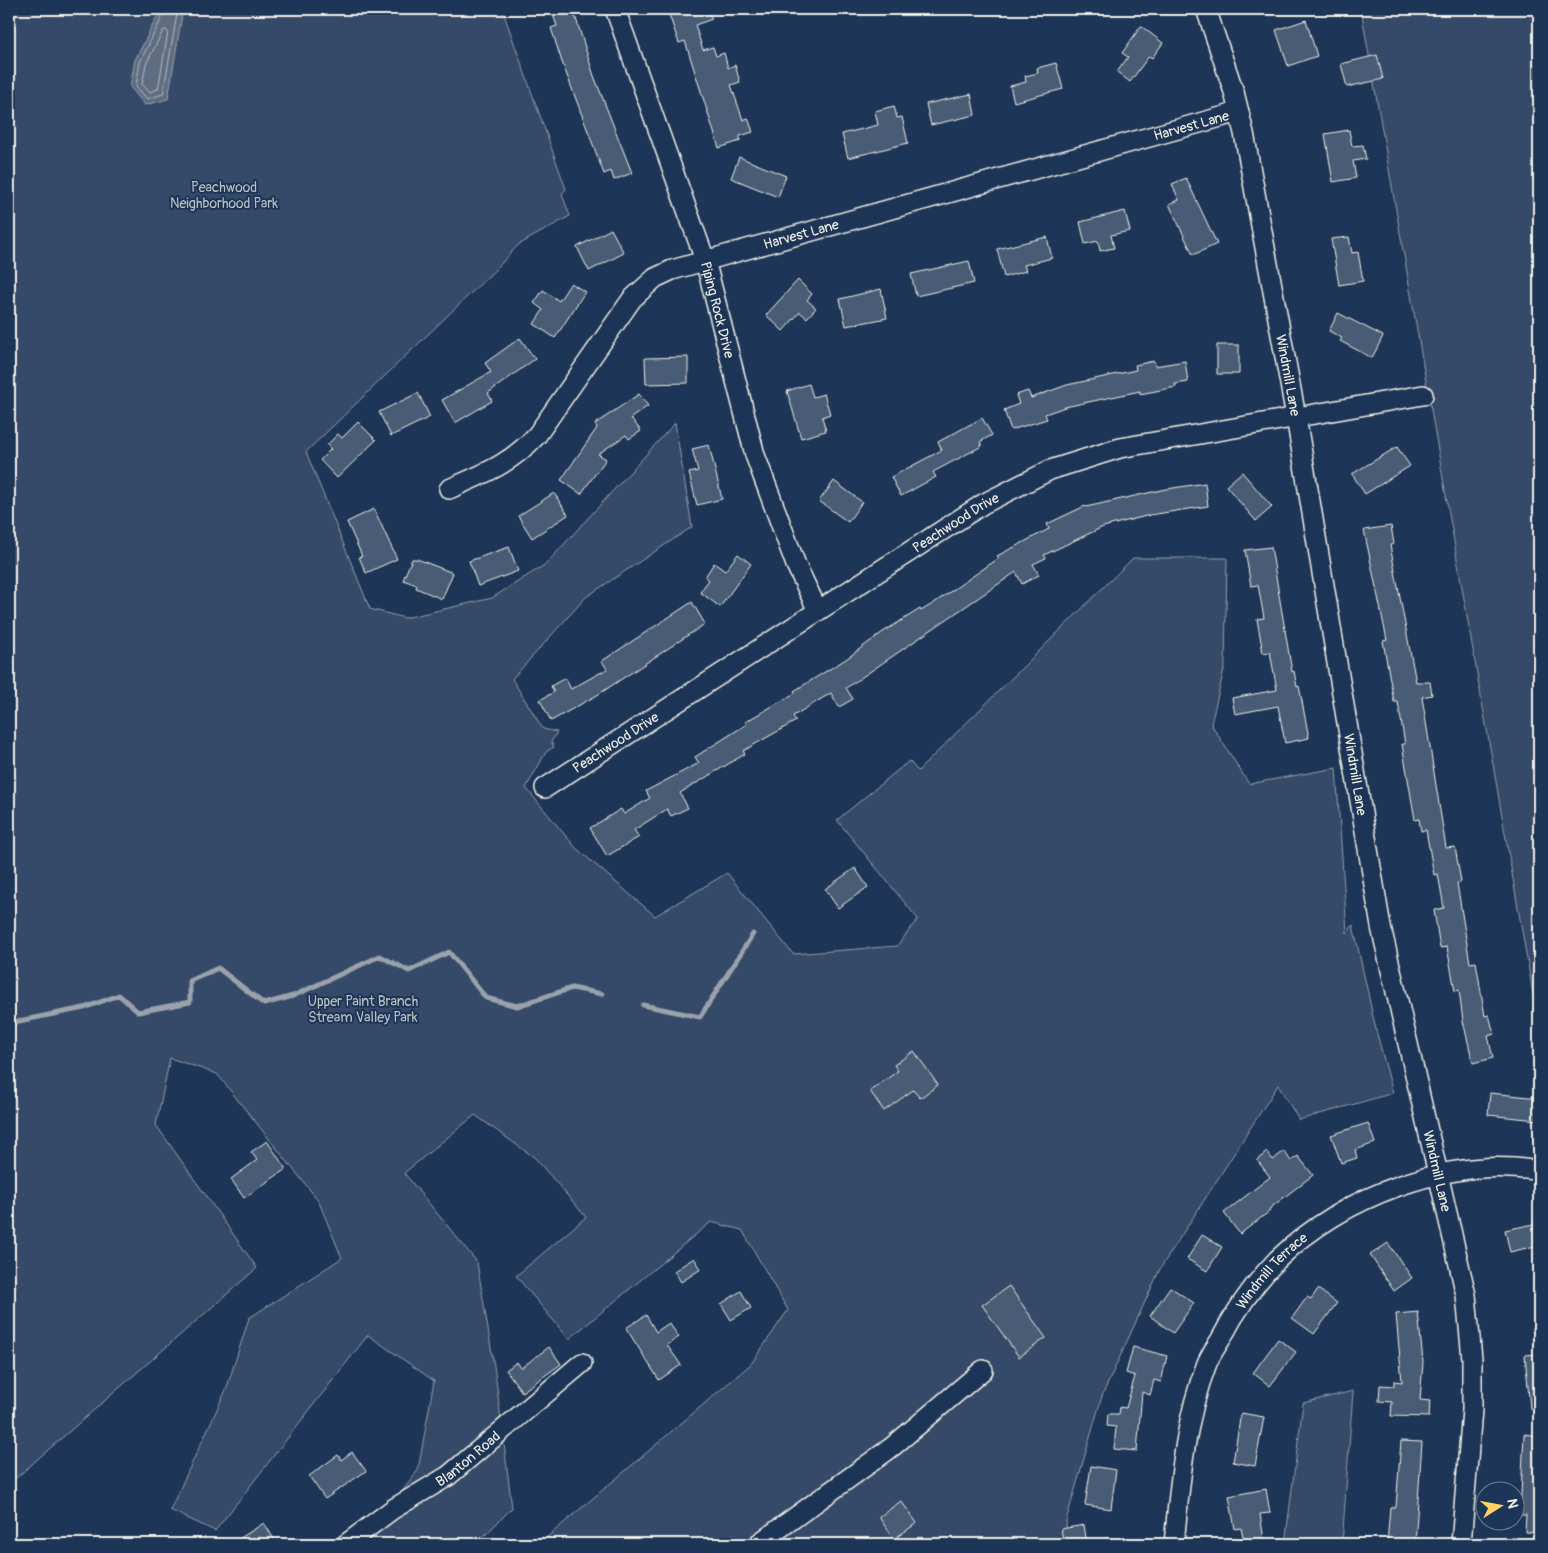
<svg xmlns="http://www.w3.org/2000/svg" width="1548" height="1553" font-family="Pangolin,sans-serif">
<rect width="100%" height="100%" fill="#1d3557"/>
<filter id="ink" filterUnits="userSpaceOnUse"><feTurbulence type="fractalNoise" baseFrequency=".02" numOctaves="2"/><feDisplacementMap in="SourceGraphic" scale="10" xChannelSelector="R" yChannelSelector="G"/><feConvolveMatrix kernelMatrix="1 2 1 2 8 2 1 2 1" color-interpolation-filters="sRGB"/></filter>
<g filter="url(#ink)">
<path fill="#354a67" stroke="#949ea8" d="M9,9H502L566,189L562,194L570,216L518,245L500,265L306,452L370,609L405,618L492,598L546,564L675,423L692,527L586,597L512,679L543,729L557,732L551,742L554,747L546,752L526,788L575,847L655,916L727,873L793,954L897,946L918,919L837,820L909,761L918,771L1133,558H1227L1225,665L1211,724L1249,784L1336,768L1347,933L1353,925L1376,1030L1393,1093L1299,1120L1278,1085L1160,1269L1102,1396L1066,1521L1067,1544H539L751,1364L788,1310L742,1230L711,1222L569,1339L516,1276L586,1217L535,1158L475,1115L404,1173L477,1262L495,1372L512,1508L476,1544H363L418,1470L434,1381L368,1335L215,1531L170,1510L226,1390L249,1318L342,1258L318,1200L217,1074L170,1058L156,1125L257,1268L9,1484V1293L16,1287L9,1275Z
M1349,9H1539V1028L1362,15Z
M1353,1391L1342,1544H1285L1303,1403Z"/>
<path fill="#5e6d82" stroke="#9aa2ab" d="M161,9H187L182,15L168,99L145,105L130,87L135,60Z"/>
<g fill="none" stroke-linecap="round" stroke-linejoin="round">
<path stroke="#b8bcbf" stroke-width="1" d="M166,9L140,62L136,86L147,99L163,94L177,14L180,9
M166,30L168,32L158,89L149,92L142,84L146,64L163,31Z"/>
<path stroke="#9aa2ab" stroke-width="5" d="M643,1005L700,1017L753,934
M9,1023L84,1008L119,995L138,1012L190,1002V981L218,968L264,1004L293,996L380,956L409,971L449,952L486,998L517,1006L572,988L602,994"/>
</g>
<path fill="#485b74" stroke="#f4f1e8" d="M551,9H573L594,76L632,173L614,180L611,171L604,174L562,62L551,28L557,26Z
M667,9H708L712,19L695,25L703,50L713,47L716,56L724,53L728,68L735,65L740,82L731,85L743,120L748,118L753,132L740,136V141L719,148L685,41L679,43Z
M1306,20L1317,56L1288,66L1276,30Z
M1141,26L1163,43L1152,58L1149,56L1130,82L1117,72L1128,57L1122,53Z
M1377,55L1383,79L1347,87L1341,64Z
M1056,63L1063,89L1014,102L1010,86L1026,82L1025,76L1038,73L1037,68Z
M971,94L975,115L931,125L926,104Z
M894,106L897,118L902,117L908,143L848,158L842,134L878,125L875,111Z
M1349,130L1352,146L1363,145L1366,159L1353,161L1356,178L1333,182L1325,134Z
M739,157L786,176L778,197L731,178Z
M1186,178L1217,244L1193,255L1169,204L1179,200L1172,184Z
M1125,211L1130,231L1111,235L1114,248L1100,251L1098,241L1085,244L1080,222Z
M611,229L624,253L589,271L577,247Z
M1047,237L1052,258L1024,265L1026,271L1004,277L997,249Z
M1349,237L1352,253L1358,252L1363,281L1339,285L1331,239Z
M969,261L974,283L916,296L911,274Z
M798,280L812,294L807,300L816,308L807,318L800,312L783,331L766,315Z
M571,283L585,292L555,338L534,324L543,310L534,303L543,290L559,301Z
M881,289L887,318L846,326L840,299Z
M1338,313L1383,336L1372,358L1340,341L1342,338L1329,331Z
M520,338L535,359L488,393L492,401L455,423L442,400L491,372L485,363Z
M1217,345H1239V374H1217Z
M688,357V383L646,384L645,358Z
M1154,361L1155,366L1185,361L1188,382L1175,384L1176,387L1140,394V391L1065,407L1045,414L1047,419L1011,430L1004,410L1019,404L1016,395L1028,391L1031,398L1067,385L1136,370L1135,365Z
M809,384L813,397L824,394L830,414L822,417L826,431L801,438L787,391Z
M418,393L430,417L391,436L379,412Z
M639,394L648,406L631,418L641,431L629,439L626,435L598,454L606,459L581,494L561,480L597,428L595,424Z
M982,418L992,435L980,442L982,446L933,472L936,477L901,496L891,477L942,450L938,442Z
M358,422L376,440L337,478L320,460L331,449L327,445L338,434L342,438Z
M709,445L722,499L697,505L689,473L698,471L692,449Z
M1397,447L1410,466L1365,494L1352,474Z
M1242,472L1272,507L1256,521L1226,486Z
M834,481L862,502L848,522L819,501Z
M1205,483L1208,506L1150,515L1103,527L1044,555L1046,558L1033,564L1039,575L1022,584L1016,572L846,688L853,699L839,707L831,693L793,716L796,721L743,751L745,754L680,793L688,808L671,816L667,809L634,830L639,837L607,856L590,828L621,809L624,814L650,798L646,791L699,763L695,757L747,724L745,722L795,693L794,691L846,659L883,632L920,609L921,611L934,603L999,558L997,556L1049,529L1047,524L1085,506L1086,507L1161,490Z
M554,493L568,515L532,538L518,516Z
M374,509L397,559L366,573L359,557L362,556L347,522Z
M1391,526L1394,544L1390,545L1416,682H1430L1432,695L1422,697L1446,848L1455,847L1461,882L1457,883L1470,963L1476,962L1485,1016L1489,1015L1494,1034L1488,1036L1493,1058L1473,1063L1463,1021L1459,990L1455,991L1447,947L1440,948L1434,910L1444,908L1438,874L1434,875L1426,830L1421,831L1419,819L1415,820L1402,744H1405L1398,702H1394L1383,641L1387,640L1364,530Z
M509,547L518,571L478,586L469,561Z
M1271,547L1292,672L1294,671L1297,687L1299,686L1309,738L1285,743L1278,706L1235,714L1232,698L1277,690L1270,652L1263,653L1257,619L1264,618L1258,585L1251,586L1245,550Z
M738,554L751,564L720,607L700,592L709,580L705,577L714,563L725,571Z
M412,559H417L453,573L442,599L416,588L417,585L403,580Z
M692,602L705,624L599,694L551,721L540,700L554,692L551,686L565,678L571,689L607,669L602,661Z
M855,868L868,887L838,908L825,889Z
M914,1051L938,1085L920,1098L913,1090L884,1111L870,1091L898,1071L894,1065Z
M1490,1093L1539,1098L1537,1120L1488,1115Z
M1368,1123L1375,1143L1355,1150L1357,1158L1341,1163L1331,1135Z
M267,1141L286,1169L244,1198L231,1179L257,1160L251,1152Z
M1284,1151L1291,1161L1298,1156L1313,1175L1269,1209L1270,1211L1240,1234L1224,1213L1270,1177L1257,1160L1267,1152L1273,1160Z
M1539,1223V1245L1510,1252L1505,1230Z
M1202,1235L1222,1247L1207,1271L1187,1259Z
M1388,1243L1412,1278L1394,1291L1370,1255Z
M694,1258L701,1269L681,1282L674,1271Z
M1009,1286L1046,1338L1019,1357L982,1305Z
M1170,1287L1194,1303L1173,1333L1150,1316Z
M1318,1289L1337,1303L1314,1334L1292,1318L1307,1297L1311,1299Z
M741,1291L751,1308L731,1320L721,1304Z
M1418,1312L1423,1362L1420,1400L1430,1401L1429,1417L1391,1416L1392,1402L1379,1401L1380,1385L1394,1386V1381L1402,1382L1396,1314Z
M646,1315L656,1332L669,1323L679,1337L667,1345L681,1365L659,1380L626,1328Z
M1278,1339L1296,1352L1270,1386L1253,1373Z
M549,1347L561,1364L522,1392L506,1370L517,1362L521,1368Z
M1133,1347L1167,1356L1161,1382L1154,1380L1150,1395L1142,1392L1137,1451L1114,1449L1116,1427L1107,1426L1108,1414H1119L1120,1407L1126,1408L1135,1376L1126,1373Z
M1539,1354V1408H1530L1525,1355Z
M1241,1413L1264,1417L1255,1466L1233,1462Z
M1524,1434L1539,1436V1533L1525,1532L1526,1515H1520Z
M1401,1441L1422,1442L1415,1544H1387L1390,1507H1396Z
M352,1452L366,1471L325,1499L309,1476L338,1455L341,1460Z
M1091,1466L1116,1470L1111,1509L1085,1505Z
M1266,1489L1270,1513L1260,1514L1264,1540L1244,1543L1241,1528L1235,1529L1229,1496Z
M901,1501L917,1523L894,1539L879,1517Z
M264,1523L277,1544H231Z
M1084,1525L1087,1544H1064L1061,1529Z"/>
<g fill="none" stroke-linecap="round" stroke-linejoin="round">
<g stroke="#f4f1e8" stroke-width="22">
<g id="minor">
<path id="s1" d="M615,9L705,260L755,455L796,565L818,611"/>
<path id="s2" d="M1206,9L1234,92L1244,133L1296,417L1381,927L1466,1295L1472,1359V1410L1461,1544"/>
<path id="s3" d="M449,489C485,473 509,465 537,435L632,299L655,278L672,270L1239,112"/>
<path id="s4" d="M545,788L983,504L1050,470L1120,448L1423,395"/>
<path id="s5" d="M346,1544L393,1509L448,1476L582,1363"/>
<path d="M758,1544L892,1447L983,1370"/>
<path id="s6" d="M1174,1544C1180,1484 1184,1423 1206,1366C1209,1356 1217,1346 1222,1337C1236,1310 1256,1282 1277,1260C1342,1197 1449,1155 1539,1171"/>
</g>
</g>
<use href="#minor" stroke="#1d3557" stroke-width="19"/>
</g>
</g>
<g text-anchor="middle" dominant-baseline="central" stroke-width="4" stroke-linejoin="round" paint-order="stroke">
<g font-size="14" fill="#f4f1e8" stroke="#1d3557">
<text stroke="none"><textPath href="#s3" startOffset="859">Harvest Lane</textPath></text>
<text stroke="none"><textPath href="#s3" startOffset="454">Harvest Lane</textPath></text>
<text stroke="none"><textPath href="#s1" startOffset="318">Piping Rock Drive</textPath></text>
<text stroke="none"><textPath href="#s2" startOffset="376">Windmill Lane</textPath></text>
<text stroke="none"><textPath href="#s4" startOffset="489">Peachwood Drive</textPath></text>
<text stroke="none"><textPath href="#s4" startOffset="84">Peachwood Drive</textPath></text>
<text stroke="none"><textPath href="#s2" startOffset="781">Windmill Lane</textPath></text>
<text stroke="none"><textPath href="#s2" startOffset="1186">Windmill Lane</textPath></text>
<text stroke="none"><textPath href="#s6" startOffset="298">Windmill Terrace</textPath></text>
<text stroke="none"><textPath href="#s5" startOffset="149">Blanton Road</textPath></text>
</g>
<g font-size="14" fill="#bbbfc1" stroke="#1d3557">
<text x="224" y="187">Peachwood<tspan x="224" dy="16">Neighborhood Park</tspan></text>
<text x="363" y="1001">Upper Paint Branch<tspan x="363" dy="16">Stream Valley Park</tspan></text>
</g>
</g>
<rect width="1548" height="1553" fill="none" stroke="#1d3557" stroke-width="30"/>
<rect x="15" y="15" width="1518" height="1523" fill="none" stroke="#f4f1e8" stroke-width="2" filter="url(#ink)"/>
<g transform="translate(1500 1506) rotate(79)"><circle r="24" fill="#1d3557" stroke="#738091"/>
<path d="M0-4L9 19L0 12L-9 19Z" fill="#ffd166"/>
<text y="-8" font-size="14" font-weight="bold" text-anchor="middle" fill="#f4f1e8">N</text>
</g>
</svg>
